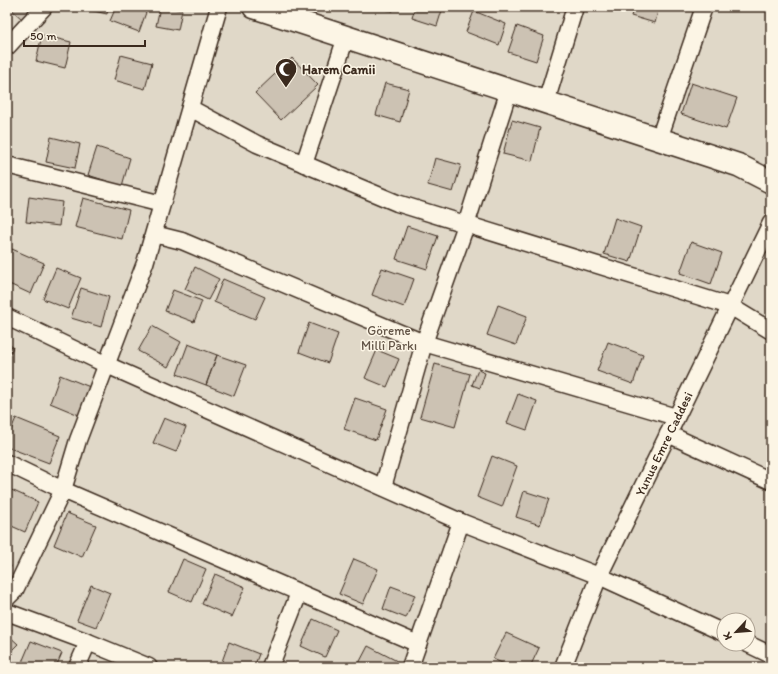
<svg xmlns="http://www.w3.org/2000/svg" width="778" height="674" font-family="Itim,sans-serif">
<rect width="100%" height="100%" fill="#fcf5e5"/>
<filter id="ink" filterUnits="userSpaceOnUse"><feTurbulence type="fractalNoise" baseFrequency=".025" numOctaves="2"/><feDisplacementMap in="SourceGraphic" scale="8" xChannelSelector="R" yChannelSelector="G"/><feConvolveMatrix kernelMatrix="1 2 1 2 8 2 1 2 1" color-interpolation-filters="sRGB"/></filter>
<g filter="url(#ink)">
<path fill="#e0d8c8" stroke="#8e8173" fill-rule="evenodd" d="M7,7H771V667H7ZM724,620H748V644H724Z"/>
<path fill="#ccc2b3" stroke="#3b2a1e" d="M9,7H36L24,21Z
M76,7H108L107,14Z
M116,7H148L139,32L110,21Z
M160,7H167L182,10L178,30L156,26Z
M373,7H393V11Z
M415,7H443L437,26L412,18Z
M541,7H555L554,10Z
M634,7H659L655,23L631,16Z
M474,11L506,24L499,45L466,32Z
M517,26L544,36L536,61L508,52Z
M42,35L71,42L65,68L36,61Z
M121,55L152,63L145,89L114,80Z
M292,58L318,85L281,120L255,93Z
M385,83L409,89L400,122L376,115Z
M691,83L737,98L726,129L681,114Z
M512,120L540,128L532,161L503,154Z
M51,137L80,144L75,168L46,162Z
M97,147L130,158L122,186L88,175Z
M435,158L461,165L453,192L428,185Z
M29,197L62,202L59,226L26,222Z
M83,198L129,210L122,239L75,227Z
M615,218L641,227L630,262L604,254Z
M407,226L438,236L427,269L396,259Z
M691,242L722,253L711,284L680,273Z
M12,249L44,263L31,294L7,283V261Z
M195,267L219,279L208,300L185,289Z
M56,268L81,278L68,309L43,299Z
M382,268L414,279L404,307L372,295Z
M223,279L265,297L255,319L214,302Z
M81,288L109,297L101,327L71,318Z
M173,290L202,301L194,322L165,311Z
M498,305L527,316L516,345L487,335Z
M309,323L338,334L328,363L299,352Z
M152,326L181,342L168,367L138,351Z
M608,342L643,355L633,384L597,371Z
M7,344L13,347L7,362Z
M188,344L217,355L206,385L177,374Z
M377,350L399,359L387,387L365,378Z
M217,355L246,365L234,396L206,385Z
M435,364L470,374L455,427L420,417Z
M478,370L485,373L480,388L472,385Z
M60,375L90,387L79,415L50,403Z
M518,394L537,401L527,430L507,423Z
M355,398L387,409L376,440L344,429Z
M16,418L60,436L49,463L7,447V439Z
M164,418L186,427L176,452L153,443Z
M492,456L517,466L502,507L477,497Z
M7,488L38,502L25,532L7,524Z
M524,491L549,499L540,525L516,517Z
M67,513L96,525L82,557L54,545Z
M183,559L206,569L192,602L169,592Z
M354,559L378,569L363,604L339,594Z
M7,564L11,566L7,573Z
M215,574L245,587L232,617L202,604Z
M91,585L110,593L96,627L77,620Z
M391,586L415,595L406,618L383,609Z
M313,619L337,630L325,657L301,646Z
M506,633L539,648L530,667H511L493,659Z
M7,634L18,644L7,655Z
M31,641L62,653L56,667H20Z
M229,642L259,654L254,667H220Z
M368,646L397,661L394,667H357Z"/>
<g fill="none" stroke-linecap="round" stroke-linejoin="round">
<g stroke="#3b2a1e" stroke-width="19">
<g id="street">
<path d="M7,47L44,7"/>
<path d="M546,102L575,7"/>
<path d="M190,108L257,144L397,203L730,306L771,331"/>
<path d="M659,139L704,7"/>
<path d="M304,164L346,37"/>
<path d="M7,165L162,204"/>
<path d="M154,234L182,241L424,343L676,417"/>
<path d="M7,317L107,365L461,522L599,576L724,633"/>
<path d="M668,434L771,481"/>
<path d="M7,463L63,490L418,644"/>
<path d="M383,487L424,343L466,225L509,90"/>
<path d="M7,598L15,590L63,490L78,440L145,263L219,7"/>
<path d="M7,612L88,642L149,667"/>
<path d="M748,644L771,655"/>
<path d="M77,667L88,642"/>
<path d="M270,667L299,593"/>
<path d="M410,667L461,522"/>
<path id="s1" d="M563,667L599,576L771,223"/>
</g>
</g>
<g stroke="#3b2a1e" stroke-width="25">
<path id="secondary" d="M254,7L738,165L771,182"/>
</g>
<use href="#street" stroke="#fcf5e5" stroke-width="16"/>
<use href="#secondary" stroke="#fcf5e5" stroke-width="22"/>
</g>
</g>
<defs>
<g id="mosque-pin" transform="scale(1.15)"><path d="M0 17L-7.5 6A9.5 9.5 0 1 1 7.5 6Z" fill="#3b2a1e" stroke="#fcf5e5"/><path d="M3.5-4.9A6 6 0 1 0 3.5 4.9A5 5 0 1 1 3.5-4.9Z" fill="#fff"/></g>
</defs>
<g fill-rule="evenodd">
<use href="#mosque-pin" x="286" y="69"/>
</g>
<g text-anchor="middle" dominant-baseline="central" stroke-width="3" stroke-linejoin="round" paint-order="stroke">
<g font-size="13" font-weight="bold" fill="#3b2a1e" stroke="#fcf5e5" text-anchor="start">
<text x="302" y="69">Harem Camii</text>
</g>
<g font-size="13" fill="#645648" stroke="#fcf5e5">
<text x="389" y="330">Göreme<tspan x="389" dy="15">Millî Parkı</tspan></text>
</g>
<g font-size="13" fill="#3b2a1e" stroke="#fcf5e5">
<text stroke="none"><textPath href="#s1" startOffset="245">Yunus Emre Caddesi</textPath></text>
</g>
</g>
<rect width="778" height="674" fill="none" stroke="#fcf5e5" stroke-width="24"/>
<rect x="12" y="12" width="754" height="650" fill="none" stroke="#3b2a1e" stroke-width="1.5" filter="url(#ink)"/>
<g transform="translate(736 632) rotate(244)"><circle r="19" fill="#fcf5e5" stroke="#afa495"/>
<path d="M0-3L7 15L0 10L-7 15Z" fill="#3b2a1e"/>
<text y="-6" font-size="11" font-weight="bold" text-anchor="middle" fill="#3b2a1e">K</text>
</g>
<path d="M24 40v6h121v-6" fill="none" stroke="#3b2a1e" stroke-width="2"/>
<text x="30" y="40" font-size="12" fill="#3b2a1e" stroke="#fcf5e5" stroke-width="3" paint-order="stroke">50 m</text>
</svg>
